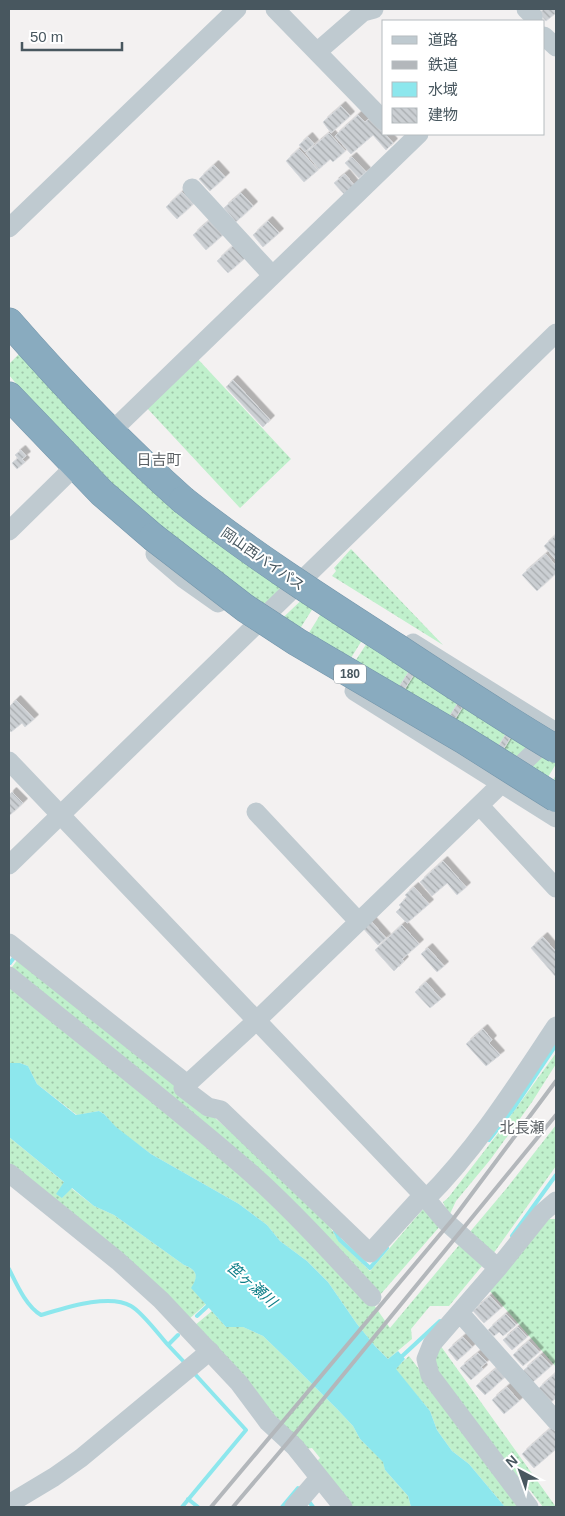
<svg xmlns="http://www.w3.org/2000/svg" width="565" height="1516" font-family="Arial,'Noto Sans JP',sans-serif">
<defs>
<pattern id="grass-dots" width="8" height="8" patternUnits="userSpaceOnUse" patternTransform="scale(1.25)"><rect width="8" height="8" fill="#c0f0cc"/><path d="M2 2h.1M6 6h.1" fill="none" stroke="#9ec5a9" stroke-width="1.8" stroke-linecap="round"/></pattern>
<pattern id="building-back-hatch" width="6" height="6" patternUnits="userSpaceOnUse" patternTransform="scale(1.25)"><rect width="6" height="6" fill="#cbcfd3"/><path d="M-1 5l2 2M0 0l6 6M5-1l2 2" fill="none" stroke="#a7abae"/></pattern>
<filter id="shadow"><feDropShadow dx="4.5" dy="-4.5" stdDeviation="0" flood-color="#0004"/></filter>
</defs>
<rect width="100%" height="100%" fill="#f3f1f1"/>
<path fill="url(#grass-dots)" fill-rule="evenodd" d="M20,353L296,576L252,619L218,596L33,404L9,375V364Z
M196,357L291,459L240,508L146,407Z
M351,549L443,645L332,576L336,571L334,568Z
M313,589L322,594L289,646L268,632Z
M330,599L467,681L537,726L540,734L537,741L503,772L499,774L492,772L297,652ZM371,626L376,629L343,680L339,677ZM418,657L423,661L392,709L388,706ZM467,689L472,692L443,738L438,735ZM515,720L520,723L492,768L487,764Z
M556,744V764L537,795L542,798L556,775V813L513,783Z
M18,959L215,1118L268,1164L324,1218L339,1241L370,1271L424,1208L441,1225L380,1295L9,971Z
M9,980L202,1135L374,1305L390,1328L460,1244L482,1266L449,1306H430L411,1329L412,1339L388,1359L375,1346L357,1324L328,1282L307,1261L280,1241L267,1225L239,1204L151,1154L116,1128L104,1114L99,1111L77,1115L37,1084L28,1066L20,1063H9Z
M556,1053V1064L532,1102L490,1160L456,1201L449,1216L443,1202L448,1198L499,1132Z
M556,1125V1166L493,1254L469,1233L506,1189Z
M9,1137L65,1183L62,1198L71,1188L94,1206L114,1215L184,1265C197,1270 199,1276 192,1288L206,1304L188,1320L9,1167Z
M549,1219H556V1367L489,1290Z
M212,1311L226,1327H243L263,1336L288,1360L338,1410L353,1426L360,1439L384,1462L385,1470L408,1496L411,1507H353L315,1463L320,1458L312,1448L306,1449L277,1420L194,1326Z
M440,1345L556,1507H543L530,1490L523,1488L438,1375L434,1361Z
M409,1356L524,1507H505L469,1464L452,1451L437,1430L430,1411L395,1369Z"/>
<path fill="#8de7ed" d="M9,1063H20L28,1066L37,1084L76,1115L99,1111L104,1114L116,1127L151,1154L239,1204L267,1225L280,1241L307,1261L328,1282L357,1324L375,1346L388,1359L398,1351L405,1359L396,1369L430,1411L437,1430L452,1451L469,1464L505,1507H411L408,1496L385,1470L383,1462L360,1439L353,1426L338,1410L288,1360L263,1336L243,1327H226L191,1288C199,1276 197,1270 184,1265L114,1215L94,1206L72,1188L62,1198L56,1194L64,1182L9,1137Z"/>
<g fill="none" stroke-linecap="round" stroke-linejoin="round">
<path stroke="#8de7ed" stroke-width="4" d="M10,963L16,955
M489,1140L514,1108L556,1045
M335,1231L340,1240L370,1268L387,1248
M512,1236L556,1175
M9,1269C17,1285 26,1306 41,1315C65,1308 109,1293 131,1306C142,1312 159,1335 168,1345L178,1335
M197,1316L212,1302
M168,1345L185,1363
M399,1359L440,1321
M188,1499L198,1507
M307,1499L313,1507
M182,1507L246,1430L193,1372
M282,1507L298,1488L301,1492"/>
</g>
<path fill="url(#building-back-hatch)" stroke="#d5d8dc" filter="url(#shadow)" d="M544,9H556V13L546,21L539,13Z
M341,106L350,116L331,133L323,122Z
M358,115L365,122L370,118L393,143L386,150L373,135L351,154L335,136Z
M329,133L345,151L333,162L330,159L319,169L306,153Z
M308,137L314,144L305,152L299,145Z
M299,149L318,170L304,182L286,161Z
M352,157L366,172L359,178L345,163Z
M214,165L225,177L210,191L199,179Z
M345,174L354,185L344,194L334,183Z
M182,192L193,204L177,219L166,207Z
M241,193L253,206L236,222L224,208Z
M212,218L225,233L206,250L193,235Z
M268,221L279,233L263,247L253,235Z
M234,245L245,258L228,273L217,261Z
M233,380L270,420L263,427L226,387Z
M21,450L26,456L22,459L25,462L17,469L12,463L18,458L15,455Z
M556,535V560L544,546Z
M546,554L556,566V573L537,591L522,575Z
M418,657L423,660L392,709L387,706Z
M467,688L472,692L443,738L438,735Z
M16,700L34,719L25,727L22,723L11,732L9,729V707Z
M515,719L520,722L492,768L487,765Z
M12,792L23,803L9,816V795Z
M443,861L466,887L457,895L447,883L432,896L420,882Z
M414,887L429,904L407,923L396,912L401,907L399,905L407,897L405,895Z
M370,920L386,938L378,945L362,927Z
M402,925L419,944L402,959L404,961L394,971L375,950Z
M543,937L556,952V977L531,948Z
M428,948L444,966L437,972L421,954Z
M426,982L441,999L430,1008L415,992Z
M483,1029L492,1040L489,1043L500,1055L486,1066L466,1044Z
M490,1296L501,1308L484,1323L473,1311Z
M506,1314L516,1325L503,1336L499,1332L494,1336L488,1330Z
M518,1327L527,1337L512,1350L503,1340Z
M463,1337L472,1347L457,1361L448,1350Z
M529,1341L539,1352L523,1366L513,1355Z
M478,1353L487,1362L481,1367L483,1369L471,1380L460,1368Z
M541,1355L551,1366L533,1382L523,1371Z
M499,1366L507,1375L485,1395L476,1386Z
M556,1373V1398L550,1403L538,1389Z
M507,1387L519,1401L504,1414L492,1400Z
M552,1427L556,1432V1449L534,1468L522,1454Z"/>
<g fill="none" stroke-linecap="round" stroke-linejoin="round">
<g stroke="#7496ab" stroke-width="29">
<path id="highway" d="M9,322C64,385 121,445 183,500
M9,396L102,493L153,537"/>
</g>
<path stroke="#bfcad0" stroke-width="19" d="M275,9L384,121
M526,9L533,16V21
M544,36L556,47
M317,52L363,12L374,9
M192,188L272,275
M9,228L237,9
M118,425L419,134
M9,531L66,475
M155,554L184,579L218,603
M413,643L556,732
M354,691L556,818
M9,761L423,1195L444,1220L498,1268
M480,806L556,888
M256,812L359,922
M9,865L556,333
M9,943L187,1084
M9,976C90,1042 174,1106 253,1175C295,1213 334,1256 372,1297
M9,1173L118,1261L161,1300L239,1383L268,1422L295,1447L343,1507
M423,1195L370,1253L221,1110L208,1107L183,1088L256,1021L556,731
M426,1199C477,1148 516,1086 556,1026
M460,1313L556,1421
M9,1504L54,1477L81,1458L210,1351
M294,1507L319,1478
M529,1507L430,1375L426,1359L432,1344L498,1268L542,1213L556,1201"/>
<use href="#highway" stroke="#89abbf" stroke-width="28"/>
<path stroke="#b3b7bb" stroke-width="4" d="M211,1507L453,1219L556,1081
M233,1507L289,1441L556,1115"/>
<g stroke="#7496ab" stroke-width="29" stroke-linecap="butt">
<path id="highway-bridge" d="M183,500C251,554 323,600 396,647C449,682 502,717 556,749
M153,537L245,608L297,642L464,740L556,798"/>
</g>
<use href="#highway-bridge" stroke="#89abbf" stroke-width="28"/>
</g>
<g text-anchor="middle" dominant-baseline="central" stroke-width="4" stroke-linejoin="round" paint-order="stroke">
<rect fill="#fff" stroke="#7f898f" stroke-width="1" x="334" y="664.5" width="32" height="19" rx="4"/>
<g font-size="12" font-weight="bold" fill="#48575f">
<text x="350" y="674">180</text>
</g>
<g font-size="14" fill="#48575f" stroke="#fff">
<text transform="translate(263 559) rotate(35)">岡山西バイパス</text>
</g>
<g font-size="15" fill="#5d6266" stroke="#fff">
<text x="159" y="459">日吉町</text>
<text x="522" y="1127">北長瀬</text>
</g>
<g font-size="15" font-style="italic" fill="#0d7e87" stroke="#fff">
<text transform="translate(252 1284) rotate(41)">笹ヶ瀬川</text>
</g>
</g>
<rect width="565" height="1516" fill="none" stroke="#48575f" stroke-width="20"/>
<rect x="382" y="20" width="162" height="115" fill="#ffffff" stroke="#b6bcbf"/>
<rect x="392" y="36" width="25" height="8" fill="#bfcad0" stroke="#b6bcbf"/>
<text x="428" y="45" font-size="15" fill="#48575f">道路</text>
<rect x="392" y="61" width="25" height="8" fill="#b3b7bb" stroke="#b6bcbf"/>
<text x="428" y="70" font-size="15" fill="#48575f">鉄道</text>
<rect x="392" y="82" width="25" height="15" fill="#8de7ed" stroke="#b6bcbf"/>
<text x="428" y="95" font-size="15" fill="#48575f">水域</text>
<rect x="392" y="108" width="25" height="15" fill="url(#building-back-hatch)" stroke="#b6bcbf"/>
<text x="428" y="120" font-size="15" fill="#48575f">建物</text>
<g transform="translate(520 1471) rotate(319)" stroke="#ffffff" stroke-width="4" paint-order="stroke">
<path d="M0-4L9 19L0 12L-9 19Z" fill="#48575f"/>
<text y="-8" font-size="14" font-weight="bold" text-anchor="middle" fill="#48575f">N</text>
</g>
<path d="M22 42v8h100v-8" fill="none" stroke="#48575f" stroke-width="2.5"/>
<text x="30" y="42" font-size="15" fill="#48575f" stroke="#ffffff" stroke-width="4" paint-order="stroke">50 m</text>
</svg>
